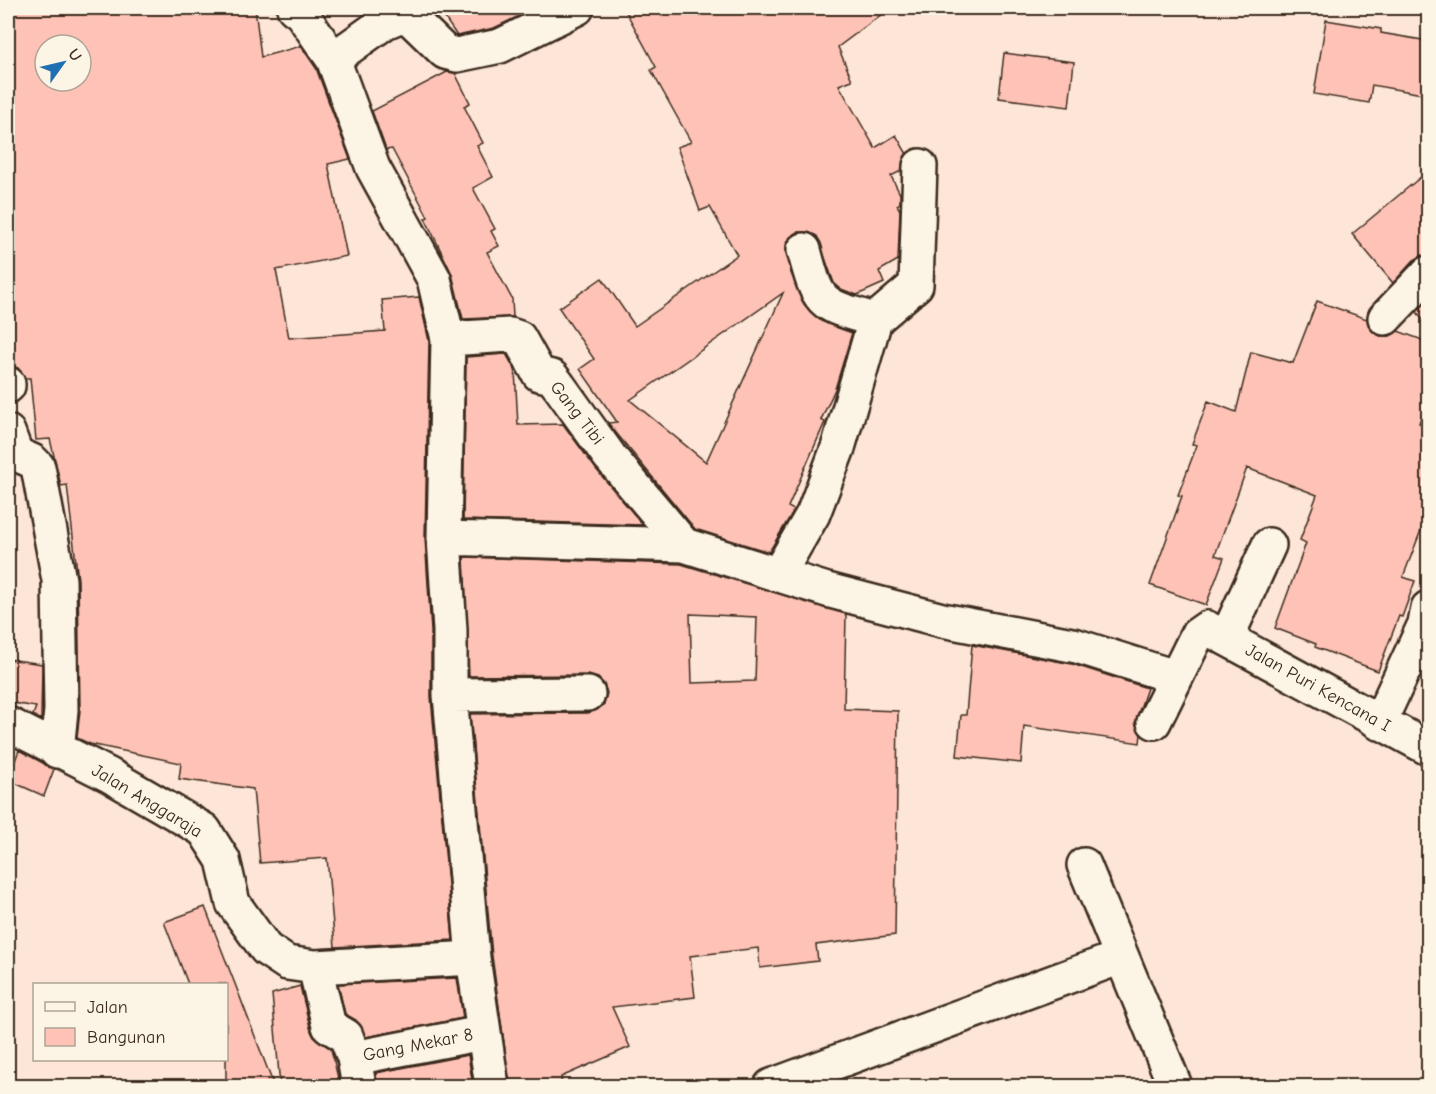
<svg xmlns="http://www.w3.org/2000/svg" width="1436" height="1094" font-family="'Comic Neue',sans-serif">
<rect width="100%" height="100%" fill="#fde6d7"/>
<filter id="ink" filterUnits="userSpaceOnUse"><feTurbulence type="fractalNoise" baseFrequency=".0167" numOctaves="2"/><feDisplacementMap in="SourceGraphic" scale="12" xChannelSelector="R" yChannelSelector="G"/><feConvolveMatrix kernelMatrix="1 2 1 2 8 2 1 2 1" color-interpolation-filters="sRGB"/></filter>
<g filter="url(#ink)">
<path fill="#fec3b6" stroke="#3b2a1e" stroke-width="1.5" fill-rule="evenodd" d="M10,8H255L261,57L301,46L316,68L350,159L328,164L347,256L276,270L289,338L385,331L382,300L419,297L429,341L425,538L431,631V697L453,940L335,947L327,858L260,863L253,789L179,779L181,763L90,744L77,738L80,710L78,580L67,485L61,486L50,439L36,440L30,378H25L18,368L8,365V329H12L8,281V22ZM45,45H81V81H45Z
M438,8H536L494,28L457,36Z
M624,8H890L838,47L852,80L839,85L875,148L896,135L907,154L901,171L891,176L900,194V203L897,205L900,210L898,260L879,271L884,283L857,295L841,289L834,283L817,236L808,232H798L790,237L786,245L791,273L804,304L821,321L852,333L835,389L821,420L825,422L788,507L794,510L769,552L695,529L608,423L617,422L580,369L594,359L559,308L602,278L635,326L737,255L710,207L700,211L677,147L691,142L651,70L656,67ZM783,293L706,462L630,400Z
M1326,20L1381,29V33L1428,41V95L1372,85L1369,103L1314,94Z
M1004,53L1074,62L1069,107L999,98Z
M447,72L455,73L470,103L464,106L483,143L477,146L493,177L473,188L495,229L491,231L499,246L487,252L512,299L513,317L463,319L452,274L425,218L428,217L392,149L386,150L372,111Z
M1428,171V255L1414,260L1393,283L1352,234Z
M1428,300V327L1417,312Z
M1317,301L1367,319L1372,331L1380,336H1390L1398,331L1428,342V398L1419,423L1428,426V512L1403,577L1415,581L1402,617L1399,616L1378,671L1315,647L1316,644L1275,628L1306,543L1300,540L1317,495L1247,468L1215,555L1224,558L1206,605L1150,585L1182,496L1178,495L1197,445L1192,444L1208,401L1236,412L1251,352L1293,363Z
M506,354L515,370L518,425L563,424L596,469L643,525L463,520L466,357Z
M464,557L681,564L846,614L844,709L898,711L895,935L816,945L818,961L760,968L758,948L690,956L695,997L612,1007L630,1047L561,1077L562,1086H510L492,956L470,714L588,713L597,710L604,704L607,693L604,684L598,678L588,675L469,676ZM690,614L757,617L755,681L692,683Z
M972,645L1072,664L1147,688L1135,723L1141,734L1140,743L1024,726L1021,763L957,756L961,715H966Z
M8,659L42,664L41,720L33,715L36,707L8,702Z
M19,750L54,769L44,796L8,780Z
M205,907L235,984L274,1086H226V984H188L164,922Z
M457,978L463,1018L366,1037L356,1020L345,1014L338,984Z
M300,986L311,1031L314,1037L331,1049L340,1086H280L272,994Z
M468,1055L473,1086H377L376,1073Z"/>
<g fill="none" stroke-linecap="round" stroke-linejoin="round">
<g stroke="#3b2a1e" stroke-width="38">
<path id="minor" d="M294,8L301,13L333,59L373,168L434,279L448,339L444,538L450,630V695L473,958L492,1086
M333,59L385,22L399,16L410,18L445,52L457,55L500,46L577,8
M804,250C819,306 819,304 875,320
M1385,318L1428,273
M448,339L510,335L519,338L539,374L552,377L559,386L610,457L684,545
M8,386V384
M8,432L16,454L32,461L38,467L59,580L61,710L57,751
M444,538L684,545L827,590L942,620L1077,646L1175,677
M779,573L813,514L838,448L875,320L916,285L920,166
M1227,637L1269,545
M450,695L588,694
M1154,722L1197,635L1207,628L1428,748
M1379,723L1425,624L1428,608
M8,724L109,775L204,830L223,860L233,903L266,949L287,963L315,967L473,958
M1084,865L1175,1086
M315,967L329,1026L346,1036L354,1058L359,1086
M354,1058L482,1033
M771,1086L1121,957"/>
</g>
<use href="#minor" stroke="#fcf5e5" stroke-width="33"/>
</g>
</g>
<g text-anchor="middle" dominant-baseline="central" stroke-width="4.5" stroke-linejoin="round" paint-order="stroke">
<g font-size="18" fill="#3b2a1e" stroke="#fcf5e5">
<text transform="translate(577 413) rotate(52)">Gang Tibi</text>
<text transform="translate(1318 688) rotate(29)">Jalan Puri Kencana I</text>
<text transform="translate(147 801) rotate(31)">Jalan Anggaraja</text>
<text transform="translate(418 1045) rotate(-11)">Gang Mekar 8</text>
</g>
</g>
<rect width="1436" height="1094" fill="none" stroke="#fcf5e5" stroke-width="30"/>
<rect x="15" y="15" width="1406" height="1064" fill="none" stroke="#3b2a1e" stroke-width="2" filter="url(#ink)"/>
<rect x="33" y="983" width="195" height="78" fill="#fcf5e5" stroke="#afa495" stroke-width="1.5"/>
<rect x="45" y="1002" width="30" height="9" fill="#fcf5e5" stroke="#afa495" stroke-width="1.5"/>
<text x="87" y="1013" font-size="18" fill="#3b2a1e">Jalan</text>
<rect x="45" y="1028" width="30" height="18" fill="#fec3b6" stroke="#afa495" stroke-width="1.5"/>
<text x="87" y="1043" font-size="18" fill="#3b2a1e">Bangunan</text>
<g transform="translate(63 63) rotate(56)"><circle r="28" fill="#fcf5e5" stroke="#afa495" stroke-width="1.5"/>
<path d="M0-4.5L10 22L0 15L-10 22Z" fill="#1f6fb2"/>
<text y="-9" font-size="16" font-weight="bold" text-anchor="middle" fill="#3b2a1e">U</text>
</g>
</svg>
